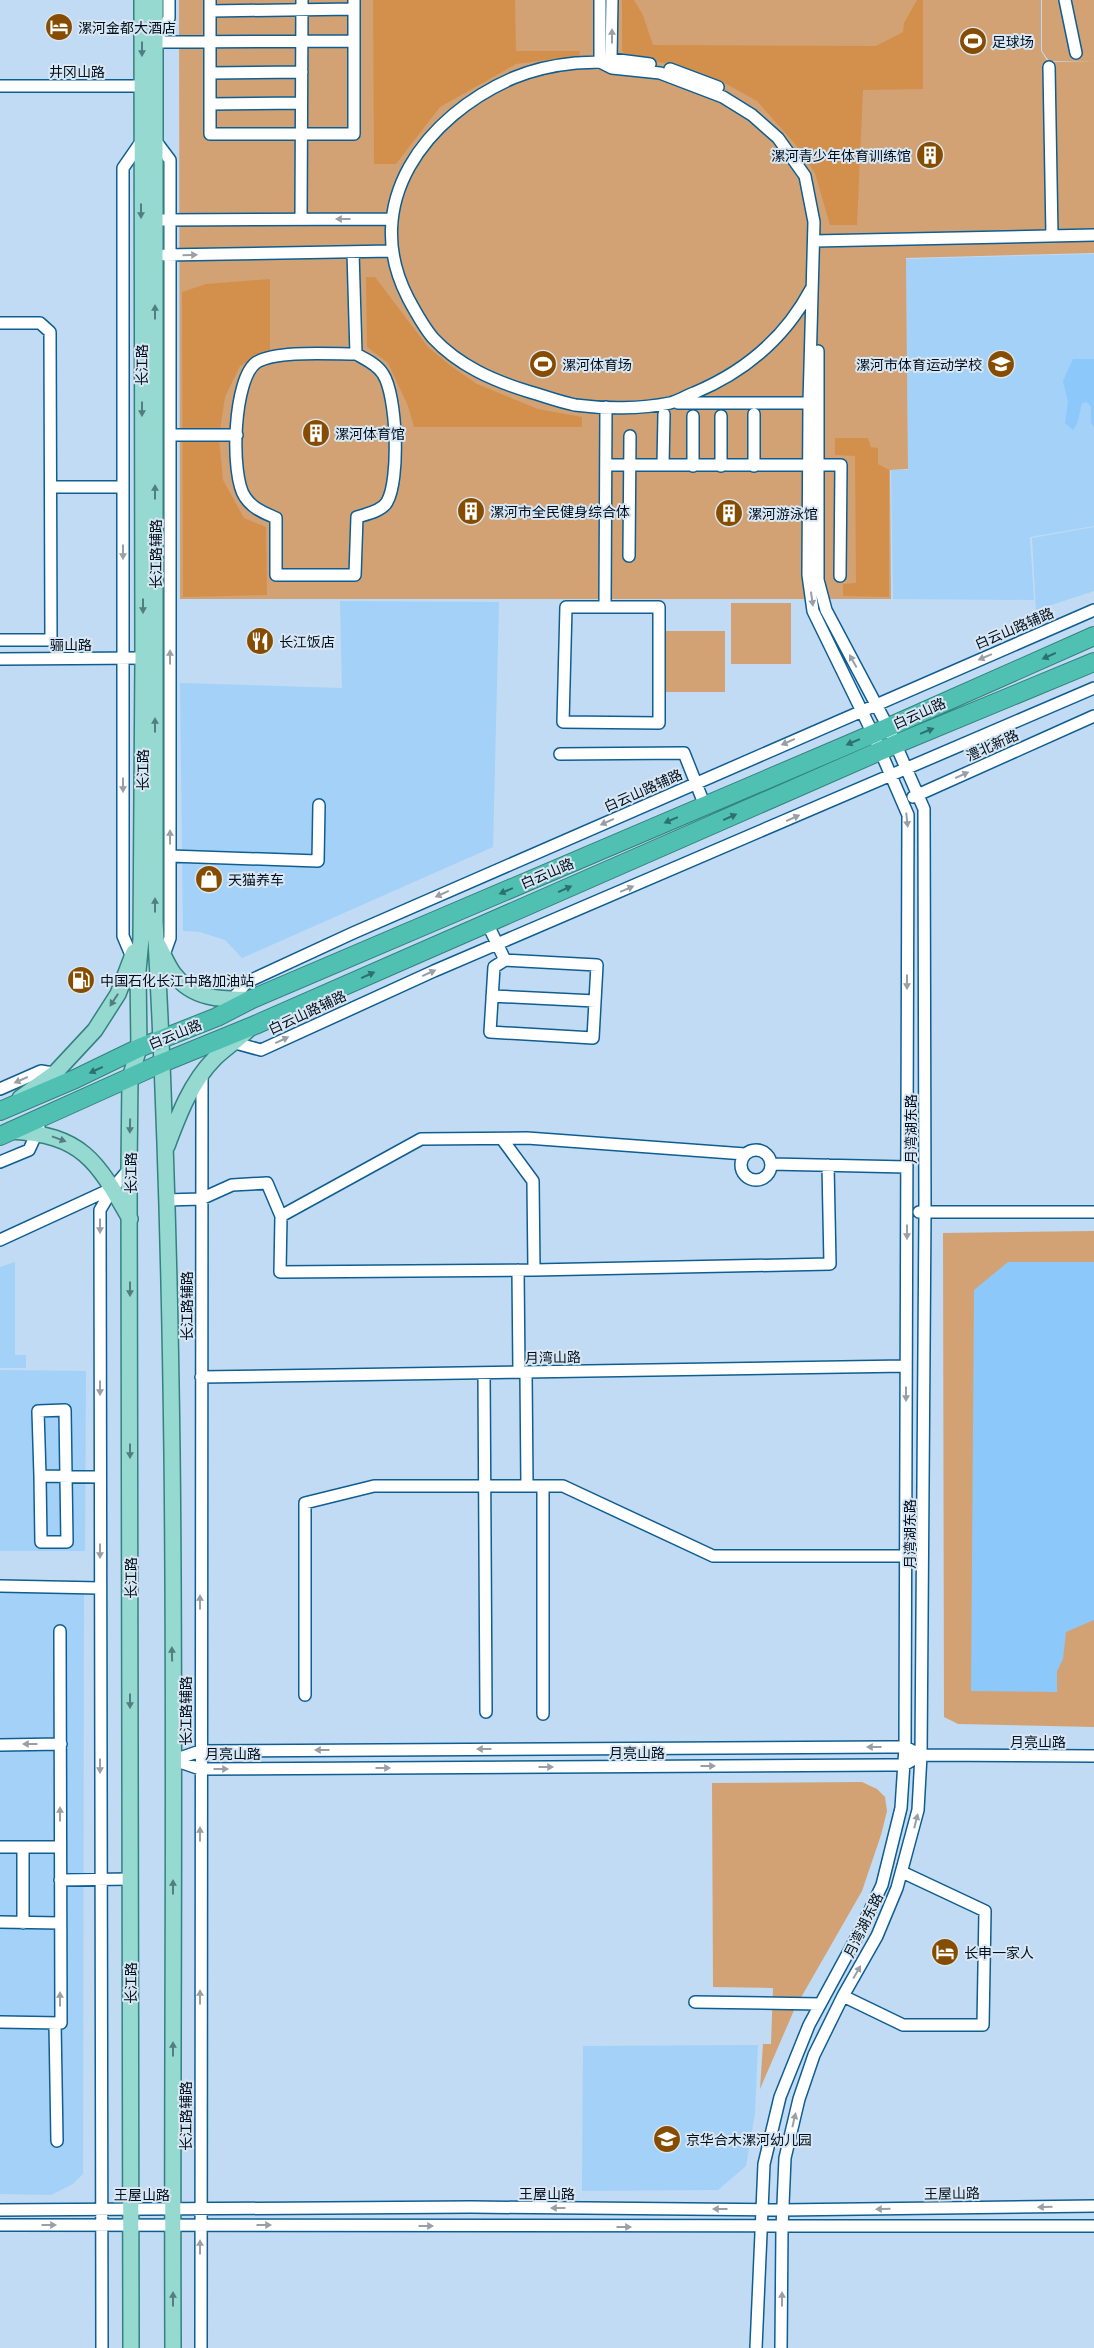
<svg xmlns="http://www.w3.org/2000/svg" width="1094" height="2348" font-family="Inter,'Noto Sans SC',sans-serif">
<rect width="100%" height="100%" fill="#c0dbf3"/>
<path fill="#a4d1f7" d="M1094,254V526L1030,537L1034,600L893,599L891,470H908L906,259Z
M1094,527V591L1036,610L1032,538Z
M340,601L499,602L493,847L242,958L225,940L200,932L183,931L180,683L342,688Z
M15,1262V1355H26V1368H0V1267Z
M0,1370L86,1371L85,1551H0Z
M0,1591L84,1592L83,2174L73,2184L51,2195L0,2194Z
M758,2045L755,2113L746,2166L718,2190L582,2191L583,2046Z"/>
<path fill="#d2a274" d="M179,0H1041V51L1048,62L1094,61V253L906,258L908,469L890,470L891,599H180Z
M1042,0H1094V61H1049L1042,51Z
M731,603H791V664H731Z
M665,631H725V692H665Z
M1094,1231V1727L958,1724L944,1717L943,1233Z
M862,1782L877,1789L885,1797L887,1811L881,1835L862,1891L795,2008L760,2089L763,2044H771L773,1988L713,1987L712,1783Z"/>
<path fill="#d3904c" d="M373,0H515L516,51H580L579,56L516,64L440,107L396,164H374Z
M622,0H634L643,15L653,45L876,46L903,32L904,23L917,0H923V89L863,90L857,225H830L815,173L795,144L757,101L719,80L664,63L628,56L622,51Z
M366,277H375L428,347L451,366L477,384L538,409L582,417V427H414L408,406L388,363L367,347Z
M270,279V350L240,366L225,397L219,438L223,480L244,518L266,527L267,595L183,597L182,292L206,284Z
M835,438H868L871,447L878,448V464L889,470V597L843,596V584L856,583L855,456L835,455Z"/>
<path fill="#8cc8f9" d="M1073,359H1094V427L1091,423V407L1087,402L1082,403L1077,424L1073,430L1065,423L1068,402L1063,381Z
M1008,1262H1094V1620L1066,1632L1063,1659L1057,1671V1692L971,1691L974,1290Z"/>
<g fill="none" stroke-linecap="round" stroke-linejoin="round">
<g stroke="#0f5e91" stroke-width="14">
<path id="minor" d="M169,0V18L155,42L354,41
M210,0V134H354V0
M600,0V62L612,68L660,73L723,97L752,115L778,138L805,176L814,222L809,403L808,575L813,611L873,734L908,815L905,1747L901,1808L882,1885L861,1929L809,2025L780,2097L764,2164L756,2348
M612,0L611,59L650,64
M1065,0L1076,53
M210,11L354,9
M606,61C596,63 586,62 576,63C555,65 532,70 513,78C426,116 359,203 408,298C415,311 423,326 433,338C459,366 494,381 530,392C544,396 560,402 575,405C605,409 641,409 670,403C678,401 686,396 694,393C744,372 785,338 811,289
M1049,67L1052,236
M670,69L718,87
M210,73L302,72
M0,86H150
M210,104L301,103
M155,140L170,160V938L162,960
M301,219L302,0
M163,220L392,219
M814,241L1094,235
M353,252L356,354C365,359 377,364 383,374C397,395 400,480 387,502C382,511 367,514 357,517L355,575H276V518C263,512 253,509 245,497C230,476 233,377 257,362C278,350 331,354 356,354
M165,255L392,251
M0,323H40L50,332L51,640H0
M678,403H809
M754,414V466
M721,416V466
M171,435H237
M606,465H841L840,576
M663,465L664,414
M693,466V416
M51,487H123
M629,556L630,436
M605,607H566L563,722L659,723V607H605L606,407
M0,659L143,658
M560,754L684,753L705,806
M913,797L1094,716
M170,856L318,861L319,805
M487,923L505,960L494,967L490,1032L593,1038L597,965L505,960
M134,962L123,936V168L141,142
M492,996L595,1001
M229,1003L247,982L353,933L1094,610
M228,1041L261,1050L434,971L1094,688
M0,1089L41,1071L59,1074
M502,1139L533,1181L534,1270
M741 1165a15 15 0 1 1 30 0a15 15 0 1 1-30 0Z
M745,1154L527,1138L421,1139L281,1216L280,1272L534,1270L830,1264L828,1165
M0,1162L29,1150L39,1128
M771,1164L907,1167
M166,1200L201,1199L232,1185L267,1183L281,1216
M919,1212H1094
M0,1240L113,1188
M518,1270L519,1372
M526,1372L527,1486
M484,1373L486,1712
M201,1377L906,1366
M40,1476L38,1411L65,1410L67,1542H41L40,1476L100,1477
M543,1486V1714
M0,1586L100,1588
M305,1695V1503L374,1486H563L713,1556H906
M0,1745L61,1744
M174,1760L200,1751L888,1747H905L921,1755L1094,1756
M174,1760L200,1769L888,1765H904L921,1755
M0,1847H60
M23,1847V1923
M60,1880L130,1879
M0,1922L60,1923
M843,1996L903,2025H983L985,1911L902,1872
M695,2002L820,2004
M0,2022L61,2023L60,1631
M55,2023L57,2141
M0,2210L471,2207L782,2210L1094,2206
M0,2225L1094,2226
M102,2348L100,1210L113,1188L129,1169
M201,2348L202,1073
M781,2348L782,2228L785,2158L799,2099L814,2055L843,1996L877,1936L897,1888L918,1810L921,1755L925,1212L924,809L888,727L826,610L818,580V351"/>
</g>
<g stroke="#34827f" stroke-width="18">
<path id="major" d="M155,0V921C182,1396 171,1873 173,2348
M157,943C163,953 167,965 174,974C192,999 222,1000 250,999
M20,1098L55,1073L95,1030L118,994L134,952
M11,1131C83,1135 97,1161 130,1219
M167,1146C179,1114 191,1082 215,1058C225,1048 238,1040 248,1030
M131,2348L129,1169L130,1078L139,1048L138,971L141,939L143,658L142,0"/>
</g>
<g stroke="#34827f" stroke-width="20">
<path id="highway" d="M0,1111L75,1079L139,1048L217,1017L252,999L873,734L1094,636
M0,1136L162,1063L255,1025L896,744L1094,662"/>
</g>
<use href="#minor" stroke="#fff" stroke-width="11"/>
<use href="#major" stroke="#96d9d1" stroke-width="15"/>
<use href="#highway" stroke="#50c0b3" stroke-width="18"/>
</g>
<defs><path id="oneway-solid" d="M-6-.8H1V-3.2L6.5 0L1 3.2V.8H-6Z" transform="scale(1.25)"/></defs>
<g fill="#999fa5">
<use href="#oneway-solid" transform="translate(612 36) rotate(-90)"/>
<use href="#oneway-solid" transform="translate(343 219) rotate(180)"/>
<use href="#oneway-solid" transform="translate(190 255) rotate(-1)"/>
<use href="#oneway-solid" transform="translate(123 552) rotate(90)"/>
<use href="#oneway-solid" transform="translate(812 599) rotate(82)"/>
<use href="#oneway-solid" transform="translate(170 657) rotate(-90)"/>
<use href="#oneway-solid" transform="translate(985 657) rotate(157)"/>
<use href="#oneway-solid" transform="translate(853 661) rotate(-119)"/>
<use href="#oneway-solid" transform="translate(788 742) rotate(156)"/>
<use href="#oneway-solid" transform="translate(962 775) rotate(-24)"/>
<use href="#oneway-solid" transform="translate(123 785) rotate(90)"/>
<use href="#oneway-solid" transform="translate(793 818) rotate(-24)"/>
<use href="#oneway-solid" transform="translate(907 820) rotate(84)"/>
<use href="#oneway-solid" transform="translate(607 822) rotate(156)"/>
<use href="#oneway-solid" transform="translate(170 837) rotate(-90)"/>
<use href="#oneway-solid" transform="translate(627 889) rotate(-23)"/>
<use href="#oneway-solid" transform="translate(442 894) rotate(156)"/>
<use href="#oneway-solid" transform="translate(429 973) rotate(-24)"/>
<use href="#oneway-solid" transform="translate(907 982) rotate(90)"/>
<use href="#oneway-solid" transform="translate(282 1040) rotate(-25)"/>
<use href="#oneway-solid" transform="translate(21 1080) rotate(156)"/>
<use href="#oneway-solid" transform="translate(100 1226) rotate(90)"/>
<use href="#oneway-solid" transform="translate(907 1232) rotate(90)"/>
<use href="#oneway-solid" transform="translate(100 1388) rotate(90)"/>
<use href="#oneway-solid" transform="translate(906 1394) rotate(90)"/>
<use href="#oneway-solid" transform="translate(100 1551) rotate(90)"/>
<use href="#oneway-solid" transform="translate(200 1602) rotate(-90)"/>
<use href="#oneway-solid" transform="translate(30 1744) rotate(180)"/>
<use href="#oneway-solid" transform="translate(874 1747) rotate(180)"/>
<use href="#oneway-solid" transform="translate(484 1749) rotate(180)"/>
<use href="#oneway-solid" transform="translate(322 1750) rotate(180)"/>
<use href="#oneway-solid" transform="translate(100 1766) rotate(90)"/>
<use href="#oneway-solid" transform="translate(708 1766)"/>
<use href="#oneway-solid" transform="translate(546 1767)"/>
<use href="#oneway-solid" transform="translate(383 1768)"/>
<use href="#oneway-solid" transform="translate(221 1769)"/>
<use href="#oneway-solid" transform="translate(60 1814) rotate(-90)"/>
<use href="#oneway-solid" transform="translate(916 1821) rotate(-76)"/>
<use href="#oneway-solid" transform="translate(200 1834) rotate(-90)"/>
<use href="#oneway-solid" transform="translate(857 1972) rotate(-60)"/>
<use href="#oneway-solid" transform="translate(200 1997) rotate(-90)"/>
<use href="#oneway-solid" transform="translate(60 1999) rotate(-90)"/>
<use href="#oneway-solid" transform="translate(794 2120) rotate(-77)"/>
<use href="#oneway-solid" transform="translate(1045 2207) rotate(179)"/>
<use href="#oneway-solid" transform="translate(558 2208) rotate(-180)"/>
<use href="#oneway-solid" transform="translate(720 2209) rotate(-180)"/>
<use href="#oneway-solid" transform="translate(883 2209) rotate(179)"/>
<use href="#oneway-solid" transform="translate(49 2225)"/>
<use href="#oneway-solid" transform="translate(264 2225)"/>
<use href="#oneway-solid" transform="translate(426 2226)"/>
<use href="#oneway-solid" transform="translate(624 2227)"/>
<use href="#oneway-solid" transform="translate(200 2247) rotate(-90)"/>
<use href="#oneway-solid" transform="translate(782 2299) rotate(-90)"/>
</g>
<g fill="#527e81">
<use href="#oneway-solid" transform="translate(142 49) rotate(90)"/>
<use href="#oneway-solid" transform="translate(141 211) rotate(90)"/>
<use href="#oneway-solid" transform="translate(155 312) rotate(-90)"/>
<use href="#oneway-solid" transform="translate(142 409) rotate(90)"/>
<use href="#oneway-solid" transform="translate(155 492) rotate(-90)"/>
<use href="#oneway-solid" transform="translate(143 606) rotate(90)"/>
<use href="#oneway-solid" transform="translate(155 725) rotate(-90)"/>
<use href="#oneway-solid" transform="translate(155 905) rotate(-90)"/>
<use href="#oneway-solid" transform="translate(114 1000) rotate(123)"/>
<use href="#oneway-solid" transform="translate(130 1126) rotate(91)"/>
<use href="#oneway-solid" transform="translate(59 1139) rotate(20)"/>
<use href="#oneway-solid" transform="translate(130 1289) rotate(90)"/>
<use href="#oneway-solid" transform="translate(130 1451) rotate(90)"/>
<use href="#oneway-solid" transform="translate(172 1654) rotate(-91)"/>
<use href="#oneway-solid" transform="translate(130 1701) rotate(90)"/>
<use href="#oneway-solid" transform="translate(173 1887) rotate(-90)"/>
<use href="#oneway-solid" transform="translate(173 2049) rotate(-90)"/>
<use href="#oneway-solid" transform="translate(173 2299) rotate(-90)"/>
</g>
<g fill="#2c7070">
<use href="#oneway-solid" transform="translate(1049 656) rotate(156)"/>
<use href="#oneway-solid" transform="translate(927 731) rotate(-22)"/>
<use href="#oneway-solid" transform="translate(853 742) rotate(157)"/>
<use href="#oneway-solid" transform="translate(730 817) rotate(-24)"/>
<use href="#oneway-solid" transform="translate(671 820) rotate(157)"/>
<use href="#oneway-solid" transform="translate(565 889) rotate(-24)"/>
<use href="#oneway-solid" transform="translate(506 891) rotate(157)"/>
<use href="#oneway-solid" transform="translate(368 975) rotate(-24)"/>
<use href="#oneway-solid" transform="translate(96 1070) rotate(155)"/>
</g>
<defs>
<g id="hotel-disc" transform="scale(1.4375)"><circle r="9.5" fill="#864d00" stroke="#d9e7f3"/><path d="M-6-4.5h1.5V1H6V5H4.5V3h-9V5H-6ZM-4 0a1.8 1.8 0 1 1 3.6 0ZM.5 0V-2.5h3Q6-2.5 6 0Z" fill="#fff"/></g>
<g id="stadium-disc" transform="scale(1.4375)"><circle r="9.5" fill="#864d00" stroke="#d9e7f3"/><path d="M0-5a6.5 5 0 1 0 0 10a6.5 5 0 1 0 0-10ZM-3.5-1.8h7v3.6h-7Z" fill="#fff"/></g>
<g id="building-disc" transform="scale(1.4375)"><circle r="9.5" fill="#864d00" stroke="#d9e7f3"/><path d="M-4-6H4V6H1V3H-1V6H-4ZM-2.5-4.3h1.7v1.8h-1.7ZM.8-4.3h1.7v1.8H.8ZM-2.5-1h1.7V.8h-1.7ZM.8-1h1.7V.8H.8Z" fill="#fff"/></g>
<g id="school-disc" transform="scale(1.4375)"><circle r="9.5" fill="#864d00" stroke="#d9e7f3"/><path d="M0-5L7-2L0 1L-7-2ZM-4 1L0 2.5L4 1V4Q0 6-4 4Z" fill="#fff"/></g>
<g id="restaurant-disc" transform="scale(1.4375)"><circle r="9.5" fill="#864d00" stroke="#d9e7f3"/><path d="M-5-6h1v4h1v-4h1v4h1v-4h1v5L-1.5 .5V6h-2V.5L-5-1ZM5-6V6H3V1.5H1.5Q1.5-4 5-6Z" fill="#fff"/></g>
<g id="shop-disc" transform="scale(1.4375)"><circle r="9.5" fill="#864d00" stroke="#d9e7f3"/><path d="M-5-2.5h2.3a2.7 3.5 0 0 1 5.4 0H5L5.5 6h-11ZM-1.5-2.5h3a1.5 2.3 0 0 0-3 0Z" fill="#fff"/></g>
<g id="fuel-disc" transform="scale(1.4375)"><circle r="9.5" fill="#864d00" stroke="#d9e7f3"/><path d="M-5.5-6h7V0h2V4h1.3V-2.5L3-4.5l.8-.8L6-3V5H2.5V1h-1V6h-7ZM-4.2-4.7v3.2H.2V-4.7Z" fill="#fff"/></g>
</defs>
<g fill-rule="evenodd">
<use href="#hotel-disc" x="59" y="27"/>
<use href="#stadium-disc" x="973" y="41"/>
<use href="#building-disc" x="930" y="155"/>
<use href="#stadium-disc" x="543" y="364"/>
<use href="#school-disc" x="1001" y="364"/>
<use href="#building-disc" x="316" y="433"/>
<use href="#building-disc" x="471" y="511"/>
<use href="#building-disc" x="729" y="513"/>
<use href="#restaurant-disc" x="260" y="641"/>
<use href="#shop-disc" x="209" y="879"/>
<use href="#fuel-disc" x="81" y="980"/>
<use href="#hotel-disc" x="945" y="1952"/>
<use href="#school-disc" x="667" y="2139"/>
</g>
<g text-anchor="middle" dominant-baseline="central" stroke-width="4" stroke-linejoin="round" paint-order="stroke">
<g font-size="14" fill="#000f1f" stroke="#d9e7f3" text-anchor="start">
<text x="78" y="27">漯河金都大酒店</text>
<text x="992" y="41">足球场</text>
<text x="911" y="155" text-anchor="end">漯河青少年体育训练馆</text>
<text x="562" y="364">漯河体育场</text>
<text x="982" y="364" text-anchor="end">漯河市体育运动学校</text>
<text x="335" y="433">漯河体育馆</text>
<text x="490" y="511">漯河市全民健身综合体</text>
<text x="748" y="513">漯河游泳馆</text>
<text x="279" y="641">长江饭店</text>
<text x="228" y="879">天猫养车</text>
<text x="100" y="980">中国石化长江中路加油站</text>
<text x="964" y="1952">长申一家人</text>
<text x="686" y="2139">京华合木漯河幼儿园</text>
</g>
<g font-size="14" fill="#000f1f" stroke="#d9e7f3">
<text x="77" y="71">井冈山路</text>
<text transform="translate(141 365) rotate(-90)">长江路</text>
<text transform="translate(155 554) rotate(-90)">长江路辅路</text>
<text transform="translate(1014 628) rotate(-23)">白云山路辅路</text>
<text x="71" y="644">骊山路</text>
<text transform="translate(919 713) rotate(-24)">白云山路</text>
<text transform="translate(992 745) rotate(-24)">澧北新路</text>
<text transform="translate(142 770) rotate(-90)">长江路</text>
<text transform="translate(643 790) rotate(-24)">白云山路辅路</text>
<text transform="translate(547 873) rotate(-23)">白云山路</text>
<text transform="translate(307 1012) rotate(-25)">白云山路辅路</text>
<text transform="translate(175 1034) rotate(-22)">白云山路</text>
<text transform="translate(910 1129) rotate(-90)">月湾湖东路</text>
<text transform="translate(130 1173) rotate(-90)">长江路</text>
<text transform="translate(186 1306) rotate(-90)">长江路辅路</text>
<text transform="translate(553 1357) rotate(-1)">月湾山路</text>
<text transform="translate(909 1534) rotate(-90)">月湾湖东路</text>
<text transform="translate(130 1578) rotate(-90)">长江路</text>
<text transform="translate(185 1711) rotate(-90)">长江路辅路</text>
<text x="1038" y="1741">月亮山路</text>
<text x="637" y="1752">月亮山路</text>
<text x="233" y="1753">月亮山路</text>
<text transform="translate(863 1925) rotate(-64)">月湾湖东路</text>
<text transform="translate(130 1983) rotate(-90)">长江路</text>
<text transform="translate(185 2116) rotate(-90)">长江路辅路</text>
<text x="547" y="2193">王屋山路</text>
<text transform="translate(952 2193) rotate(-1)">王屋山路</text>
<text x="142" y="2194">王屋山路</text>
</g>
</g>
</svg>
